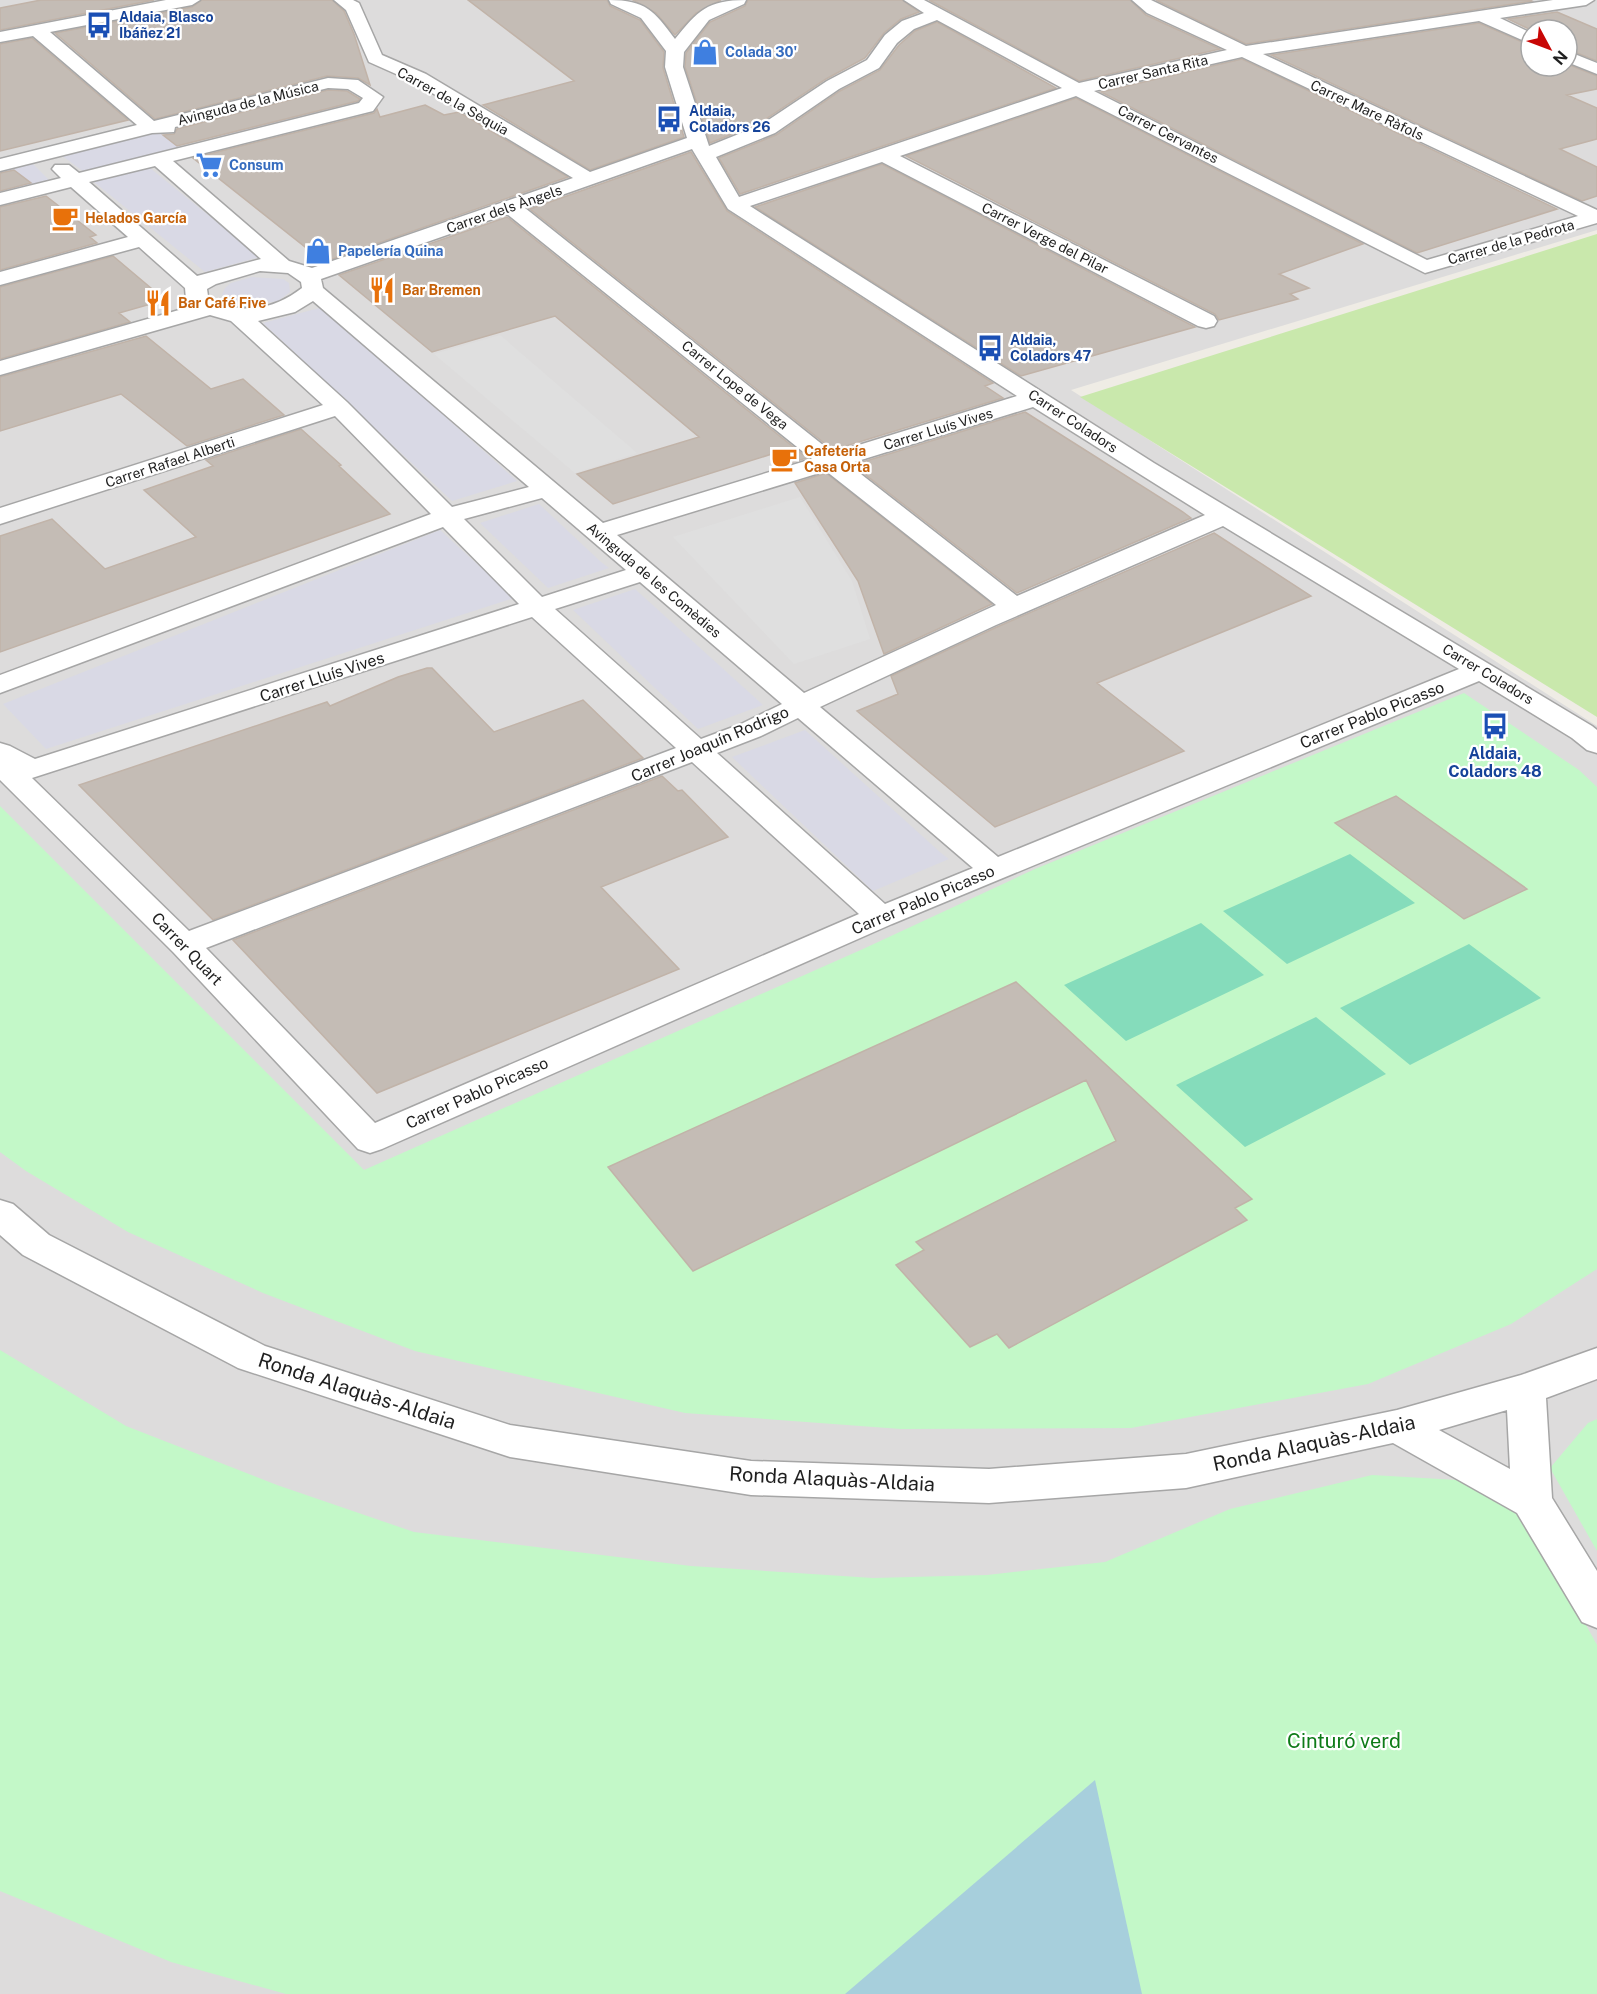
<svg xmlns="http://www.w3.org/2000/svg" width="1597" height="1994" font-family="'Public Sans',sans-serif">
<rect width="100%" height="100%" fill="#efece5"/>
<path fill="#dddcdc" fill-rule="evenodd" d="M0,0H1597V230L1071,390L1597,726V1994H0ZM1531,30H1567V66H1531Z"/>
<path fill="#c9e8ac" d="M1597,234V717L1080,397Z"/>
<path fill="#c3f8c8" d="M1464,693L1579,770L1597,787V1269L1511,1324L1368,1384L1131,1428L901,1429L685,1413L415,1351L263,1293L128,1232L26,1171L0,1152V806L364,1170L863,949L1035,869Z
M0,1350L126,1426L277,1485L414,1532L691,1566L873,1578L987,1575L1105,1562L1230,1509L1372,1475L1508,1483L1597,1645V1994H286L171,1962L0,1891Z
M1597,1419V1551L1550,1468L1588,1423Z"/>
<path fill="#85dcbb" d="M1350,854L1415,903L1287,964L1223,911Z
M1201,923L1264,975L1126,1041L1064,985Z
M1469,944L1541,998L1410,1065L1340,1008Z
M1316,1017L1386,1074L1245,1147L1176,1085Z"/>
<path fill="#dfdfdf" d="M500,335L637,453L575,473L434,354Z
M800,497L852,581L870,639L794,664L673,537Z"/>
<path fill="#d9d9e5" d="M331,89L353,94L357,100L353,106L224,138L200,121Z
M157,131L181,148L84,172L61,155Z
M30,161L50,181L0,193V168Z
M150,168L260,257L205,272L94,182Z
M252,277L283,279L289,283L290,292L278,301L255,305H242L225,299L222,294L225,288L231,283Z
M323,307L517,481L452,501L263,323Z
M539,504L601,562L609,568L548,588L480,523Z
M440,530L514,598L46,749L3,704Z
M635,589L763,705L698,729L573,610Z
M805,730L941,853L949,859L873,891L732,757Z"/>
<path fill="#a7cfdc" d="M1095,1780L1142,1994H845Z"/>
<path fill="#c4bcb5" stroke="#c1b3a8" stroke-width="1.5" d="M41,0H154L0,30V8Z
M202,0H332L344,11L354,34L370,85L358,78L327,76L155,119L55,33L192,7Z
M468,0H607L610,6L640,20L664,52L663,68L684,137L590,170L483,105L574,81Z
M633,0H721L696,13L675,35L656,13Z
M748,0H902L919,12L901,19L884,33L865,58L826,79L760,123L710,143L685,67L686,53L710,22L745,6Z
M929,0H1130L1146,15L1220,49L1079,81Z
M1156,0H1530L1532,1L1246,44Z
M1557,12L1597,29V61L1567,49V30H1531L1508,19Z
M937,22L1056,88L740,194L719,158L776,135L840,91L880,70L899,45L915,31Z
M1479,23L1531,46V66L1567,64L1597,76V89L1567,95L1597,108V139L1560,149L1597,167V196L1582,201L1271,55Z
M32,38L128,120L0,151V44Z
M1242,59L1557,209L1417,253L1101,92Z
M328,90L347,91L360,99L358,101L177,146L163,135L174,134L177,129Z
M1076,98L1363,244L1279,274L1309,288L1290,294L1298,299L1219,320L1215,314L906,156Z
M425,105L444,115L459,112L568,177L324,262L193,158L374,113L377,109L380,117Z
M691,152L727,211L993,383L985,386L1003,398L833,450L530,209Z
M882,164L1195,327L1021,376L755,207Z
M14,170L31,183L0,191V173Z
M46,196L96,235L90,237L97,243L0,270V207Z
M507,217L807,458L783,465L775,453L613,504L577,474L699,437L555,316L432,352L339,275Z
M113,256L165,300L119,313L130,322L0,359V287Z
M146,336L211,389L243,379L284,415L187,446L121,394L0,431V377Z
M1025,412L1183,512L1191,518L1017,593L853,465Z
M301,429L341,465L339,466L390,514L0,652V536L52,519L105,569L196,537L144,490L213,466L206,460Z
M826,473L992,604L884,654L858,581L795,483Z
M1214,533L1311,596L1097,683L1184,751L995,827L857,711L898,694L891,676L997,627Z
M427,668H432L494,732L583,700L643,758L213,920L79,785L327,702L330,706L398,677Z
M662,776L678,791L682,790L728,837L601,887L679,969L377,1093L233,940Z
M1396,796L1527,889L1464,919L1335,823Z
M1016,982L1252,1199L1235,1208L1247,1220L1009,1348L997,1334L970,1347L896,1265L924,1250L916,1242L1116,1141L1086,1080L693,1271L608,1167Z"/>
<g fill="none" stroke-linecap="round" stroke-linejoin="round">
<g stroke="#a6a6a6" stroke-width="3">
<path id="minor" d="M166,0H200L192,5L50,32L154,121L328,78L358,80L383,97L373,111L173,161L289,261L312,268L573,178L414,82L369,62L346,10L334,0H353L359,3L382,55L426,74L590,172L687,138L665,67L666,51L641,18L611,4L609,0C646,0 654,11 675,39C698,11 707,0 746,0L744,4L709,20L684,52L683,67L709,146L761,125L827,81L867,60L885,35L902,21L924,13L904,0H924L1079,83L1227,50L1147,13L1132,0H1151L1246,46L1553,0H1594L1586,5L1500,18L1531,33V44L1479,21L1263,54L1597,210V223L1425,273L1076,96L900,156L1214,316L1217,321L1214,326L1206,328L1198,326L882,162L750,206L1154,463L1592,726L1597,730V753L1587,750L1572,738L1479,681L892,924L382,1149L370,1153L358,1149L173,952L0,780V743L10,746L35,759L519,604L443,527L0,693V675L431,514L335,416L0,524V508L323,405L231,321L210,315L0,375V361L193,306L186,299L185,288L139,247L0,285V272L128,237L71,187L0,205V193L61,178L52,169L55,165H69L79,173L359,103L363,98L348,89L328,88L175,127L174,132L152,133L0,171V159L137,125L33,36L0,42V32ZM937,20L1062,88L739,197L716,157L775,133L839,89L879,68L897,43L914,29ZM1242,57L1578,216L1427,260L1094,91ZM692,149L728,209L1017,396L833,453L525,208ZM155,166L261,259L197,276L89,182ZM507,214L812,459L603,523L323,288L321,279ZM260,271L288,273L301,282L302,288C274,310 238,317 208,296L207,289L216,284ZM313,301L529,487L452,507L347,402L258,321L295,312ZM1033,407L1205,515L1017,596L848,464ZM826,471L996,605L804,693L617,535ZM542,498L626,570L542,597L464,519ZM1223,526L1459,669L998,857L820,707L996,625ZM640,582L782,704L741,724L701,739L555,609ZM532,617L676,748L189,931L32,778ZM798,718L973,868L885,904L717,753L761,736ZM692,762L859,914L375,1123L206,948Z
M1567,51L1597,63V74L1567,62Z
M0,1200L13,1204L49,1235L265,1346L510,1425L751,1461L989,1469L1186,1454L1397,1410L1521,1375L1597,1348V1379L1546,1398L1552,1498L1597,1571V1628L1582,1622L1517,1513L1393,1443L1186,1488L989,1503L751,1495L510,1457L238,1368L23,1255L0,1235ZM1507,1410L1510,1469L1439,1430Z"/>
</g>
<use href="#minor" fill="#fff" fill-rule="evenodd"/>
</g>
<defs>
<g id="bus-bare" transform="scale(2.07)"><path d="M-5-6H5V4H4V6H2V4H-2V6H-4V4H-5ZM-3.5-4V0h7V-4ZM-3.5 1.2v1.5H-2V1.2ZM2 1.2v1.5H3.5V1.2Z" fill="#1a4fb4" stroke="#fff" stroke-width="2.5" paint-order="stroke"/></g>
<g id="shop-bare" transform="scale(2.07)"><path d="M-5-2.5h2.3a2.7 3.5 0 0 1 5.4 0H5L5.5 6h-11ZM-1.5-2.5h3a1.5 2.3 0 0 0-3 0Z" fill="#3f7fe0" stroke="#fff" stroke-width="2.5" paint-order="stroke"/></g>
<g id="supermarket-bare" transform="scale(2.07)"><path d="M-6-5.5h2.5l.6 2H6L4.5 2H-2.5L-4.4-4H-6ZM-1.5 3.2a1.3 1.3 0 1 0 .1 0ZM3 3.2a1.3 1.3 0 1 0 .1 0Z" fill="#3f7fe0" stroke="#fff" stroke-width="2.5" paint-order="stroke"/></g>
<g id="cafe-bare" transform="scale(2.07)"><path d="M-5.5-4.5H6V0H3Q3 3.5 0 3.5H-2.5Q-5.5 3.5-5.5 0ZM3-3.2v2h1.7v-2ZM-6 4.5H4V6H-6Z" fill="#e8710a" stroke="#fff" stroke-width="2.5" paint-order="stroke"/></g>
<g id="restaurant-bare" transform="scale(2.07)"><path d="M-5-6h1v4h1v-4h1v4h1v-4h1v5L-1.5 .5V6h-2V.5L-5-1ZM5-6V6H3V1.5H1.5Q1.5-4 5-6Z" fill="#e8710a" stroke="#fff" stroke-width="2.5" paint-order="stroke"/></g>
</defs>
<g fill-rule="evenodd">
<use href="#bus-bare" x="99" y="25"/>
<use href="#shop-bare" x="705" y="52"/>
<use href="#bus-bare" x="669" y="119"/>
<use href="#supermarket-bare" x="209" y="165"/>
<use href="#cafe-bare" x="65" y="218"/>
<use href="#shop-bare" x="318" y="251"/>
<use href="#restaurant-bare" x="382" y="290"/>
<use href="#restaurant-bare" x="158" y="303"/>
<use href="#bus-bare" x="990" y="348"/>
<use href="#cafe-bare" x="784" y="459"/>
<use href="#bus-bare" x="1495" y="726"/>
</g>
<g text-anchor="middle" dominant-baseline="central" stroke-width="4.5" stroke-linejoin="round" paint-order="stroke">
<g font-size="14" font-weight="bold" fill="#164399" stroke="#fff" text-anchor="start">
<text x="119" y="17">Aldaia, Blasco<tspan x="119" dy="16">Ibáñez 21</tspan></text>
<text x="689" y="111">Aldaia,<tspan x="689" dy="16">Coladors 26</tspan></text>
<text x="1010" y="340">Aldaia,<tspan x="1010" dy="16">Coladors 47</tspan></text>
</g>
<g font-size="14" font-weight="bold" fill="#366cbe" stroke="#fff" text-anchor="start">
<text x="725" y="52">Colada 30'</text>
<text x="229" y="165">Consum</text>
<text x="338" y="251">Papelería Quina</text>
</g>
<g font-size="14" fill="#1f1f1f" stroke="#fff">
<text transform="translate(1153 72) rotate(-13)">Carrer Santa Rita</text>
<text transform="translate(453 101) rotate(29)">Carrer de la Sèquia</text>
<text transform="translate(248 103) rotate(-14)">Avinguda de la Música</text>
<text transform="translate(1367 110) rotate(25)">Carrer Mare Ràfols</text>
<text transform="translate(1168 134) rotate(27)">Carrer Cervantes</text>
<text transform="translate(504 209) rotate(-19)">Carrer dels Àngels</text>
<text transform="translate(1045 238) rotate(27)">Carrer Verge del Pilar</text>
<text transform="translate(1511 242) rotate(-16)">Carrer de la Pedrota</text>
<text transform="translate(735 385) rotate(39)">Carrer Lope de Vega</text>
<text transform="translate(1073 421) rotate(33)">Carrer Coladors</text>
<text transform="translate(938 429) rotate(-17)">Carrer Lluís Vives</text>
<text transform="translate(170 462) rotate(-18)">Carrer Rafael Alberti</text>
<text transform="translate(654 580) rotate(40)">Avinguda de les Comèdies</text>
<text transform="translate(1488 674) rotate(31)">Carrer Coladors</text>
</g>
<g font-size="14" font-weight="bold" fill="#c56008" stroke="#fff" text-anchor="start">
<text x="85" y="218">Helados García</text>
<text x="402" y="290">Bar Bremen</text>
<text x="178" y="303">Bar Café Five</text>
<text x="804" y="451">Cafetería<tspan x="804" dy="16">Casa Orta</tspan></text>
</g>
<g font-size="16" fill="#1f1f1f" stroke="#fff">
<text transform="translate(322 677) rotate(-18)">Carrer Lluís Vives</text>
<text transform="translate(1372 715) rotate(-22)">Carrer Pablo Picasso</text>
<text transform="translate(710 744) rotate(-23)">Carrer Joaquín Rodrigo</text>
<text transform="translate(923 900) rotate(-23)">Carrer Pablo Picasso</text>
<text transform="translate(187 949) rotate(46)">Carrer Quart</text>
<text transform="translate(477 1093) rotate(-24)">Carrer Pablo Picasso</text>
</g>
<g font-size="16" font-weight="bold" fill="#164399" stroke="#fff">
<text x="1495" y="753">Aldaia,<tspan x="1495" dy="18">Coladors 48</tspan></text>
</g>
<g font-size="20" fill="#1f1f1f" stroke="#fff">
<text transform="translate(357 1391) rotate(18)">Ronda Alaquàs-Aldaia</text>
<text transform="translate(1314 1443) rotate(-12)">Ronda Alaquàs-Aldaia</text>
<text transform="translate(832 1479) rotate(3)">Ronda Alaquàs-Aldaia</text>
</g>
<g font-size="20" fill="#0e7b18" stroke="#fff">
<text x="1344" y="1741">Cinturó verd</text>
</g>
</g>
<g transform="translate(1549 48) rotate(131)"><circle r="28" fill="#ffffff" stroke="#a5a5a5" stroke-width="1.5"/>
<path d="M0-4.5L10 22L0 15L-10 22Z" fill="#c80605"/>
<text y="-9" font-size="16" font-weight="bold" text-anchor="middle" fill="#1f1f1f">N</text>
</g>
</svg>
